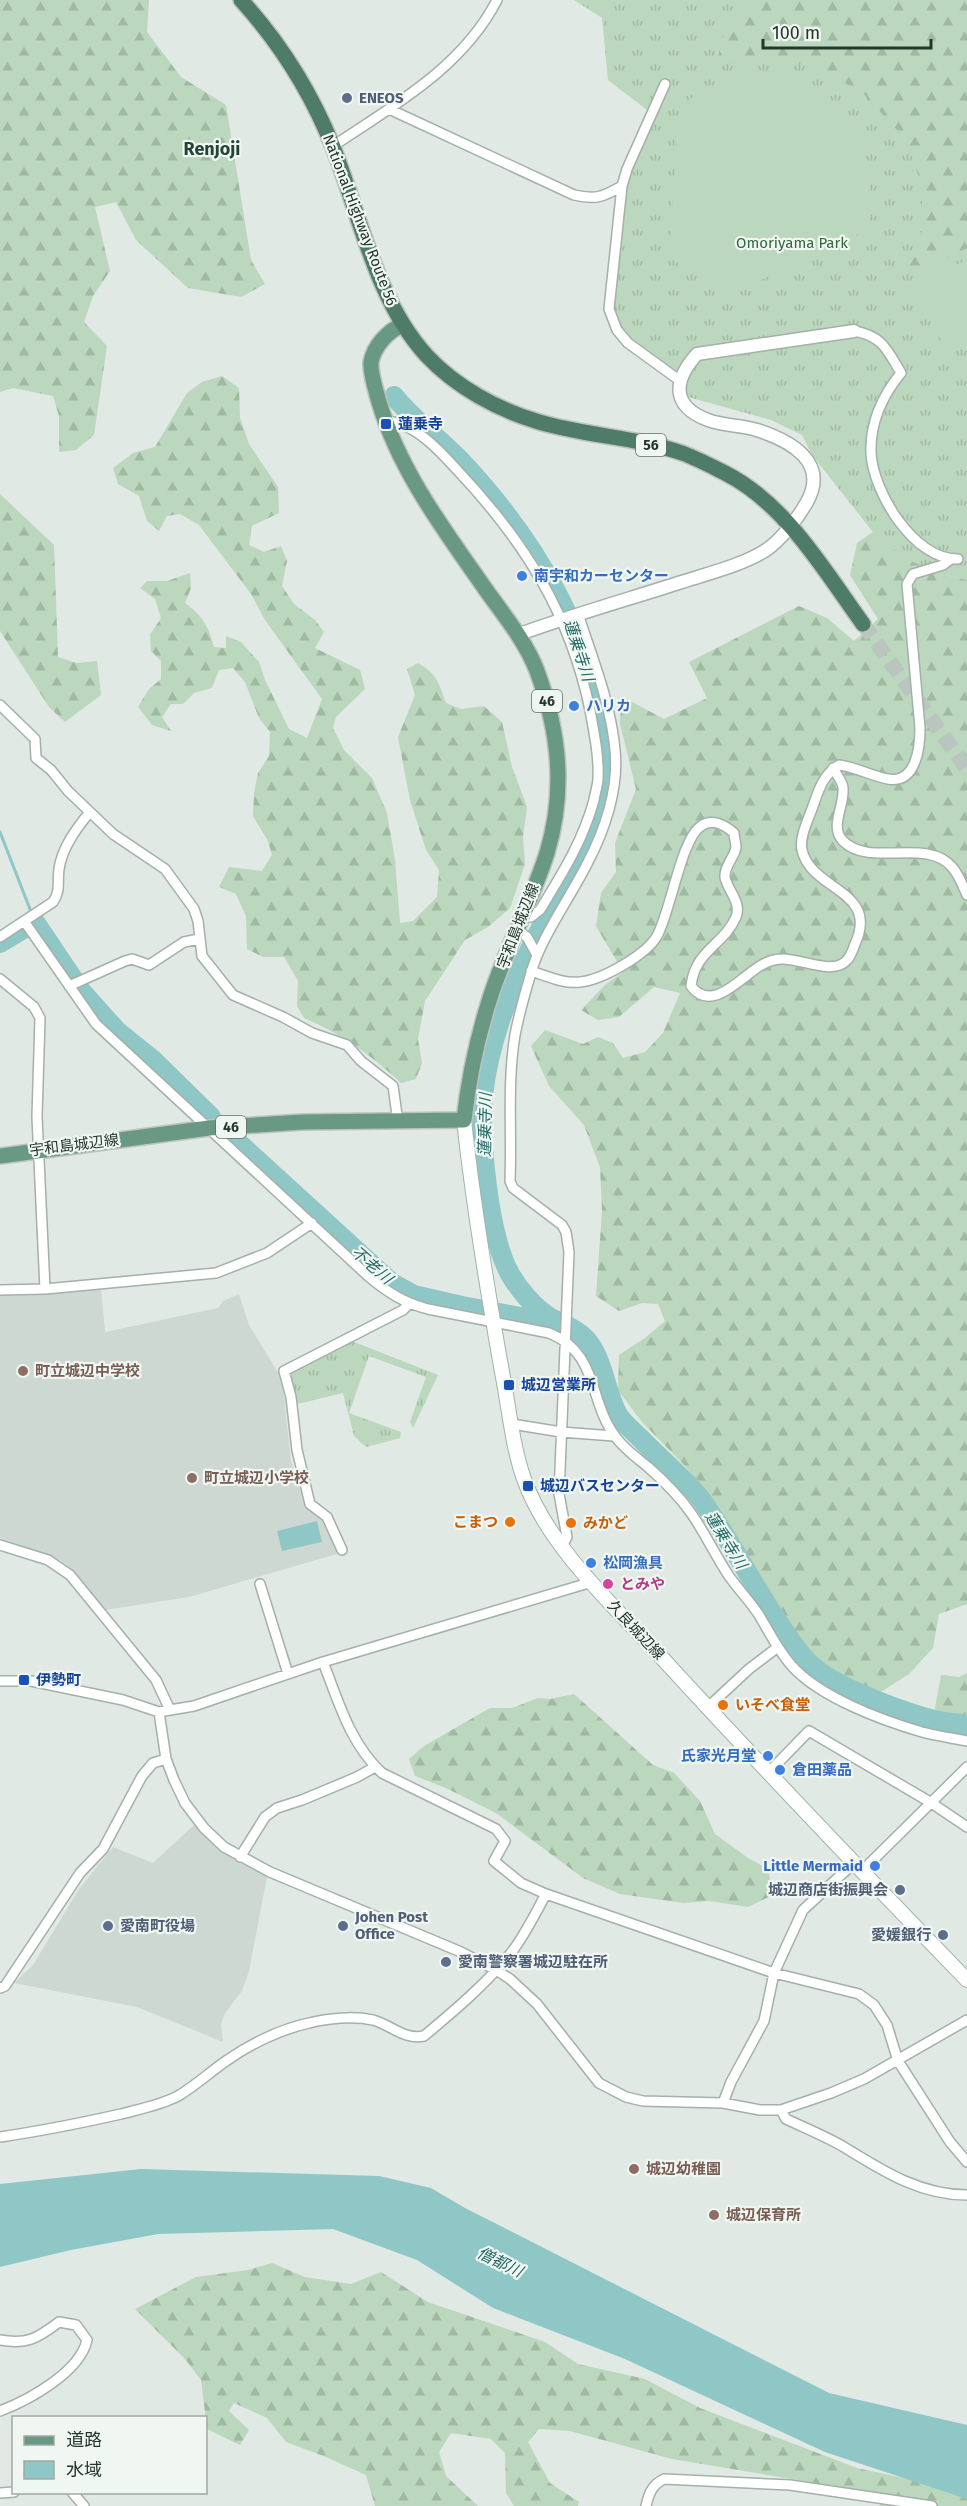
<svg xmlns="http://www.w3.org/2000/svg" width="967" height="2506" font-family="'Fira Sans','Noto Sans JP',sans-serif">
<defs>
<pattern id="grass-tufts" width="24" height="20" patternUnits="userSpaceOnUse" patternTransform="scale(1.5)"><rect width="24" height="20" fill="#bbd7bd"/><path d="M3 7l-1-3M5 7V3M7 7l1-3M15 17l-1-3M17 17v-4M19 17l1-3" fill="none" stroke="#a0b9a3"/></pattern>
<pattern id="forest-firs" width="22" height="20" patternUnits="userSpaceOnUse" patternTransform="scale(1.5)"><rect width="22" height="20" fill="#bbd7bd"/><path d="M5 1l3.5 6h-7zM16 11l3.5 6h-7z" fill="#a0b9a3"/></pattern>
</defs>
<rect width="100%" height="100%" fill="#e0e9e3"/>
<path fill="#ced8d2" d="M101,1288L105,1332L218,1308L223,1301L239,1294L249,1325L282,1379L291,1461L305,1507L322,1518L337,1554L189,1597L105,1610L72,1569L60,1560L0,1538V1294H43Z
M196,1823L218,1846L240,1863L267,1877L249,1971L242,1991L225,2013L221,2024L223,2042L137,2007L14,1983L33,1965L79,1889L113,1847L153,1863Z"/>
<path fill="url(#grass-tufts)" d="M574,0H967V580L936,573L902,557L873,532L812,455L802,435L771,420L688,397L678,392L679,380L628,343L609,309L622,186L651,113L608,80L602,18Z
M349,1340L438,1375L413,1428L410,1422L426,1377L369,1356L349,1413L401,1432L400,1438L366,1447L354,1436L343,1393L293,1405L288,1372Z"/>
<path fill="url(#forest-firs)" d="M0,0H149L147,32L181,77L226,105L251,260L265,284L241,297L188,288L136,240L116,202L95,207L110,271L93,296L84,322L107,346L94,435L76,450L59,452V416L53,396L13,388L0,392Z
M745,0H967V248L914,275L903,266L922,231V188L908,142L863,93L812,65L756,59L717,65L721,41Z
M222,376L239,388L240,418L249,444L278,487L279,513L252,526L249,545L264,552L281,546L287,561L282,586L294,604L315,620L324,632L315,648L360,670L365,689L336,717L333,728L344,750L372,778L387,813L395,860L400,923L413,921L437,897L439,870L426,850L410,800L398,737L415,695L407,669L418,663C437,674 439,683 446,703L461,709L484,706L502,722L512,767L527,807L523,837L525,864L510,908L488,927L465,940L425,1001L418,1039L422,1063L416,1079L401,1083C371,1055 342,1034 304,1018L297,1006L298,981L284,957H263L247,949L246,916L236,894L219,887L229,867L262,871L272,855L268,841L253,816L254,793L258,773L269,756L270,732L259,718L245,682L233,668L219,670L212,688L194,693L183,704H171L162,717L171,731L152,725L138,707L149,689L161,679V661L151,651L150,635L161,618L155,599L140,588L147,581H167L190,573L191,588L185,603C202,615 209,627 214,647L226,648V636L241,642L259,662L265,680L289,729L307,738L322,699L265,620L251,594L199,525L180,514L167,516L159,531L147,521L139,496L118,484L113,468L133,453L155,447L187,393L202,382Z
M0,494L54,545L58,657L77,663L97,661L101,695L65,722L49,707L0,631Z
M873,532L903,557L936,573L967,580V1604L939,1614L933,1648L909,1674L879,1693L816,1663L780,1620L751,1578L709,1495L685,1466L642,1422L618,1390L619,1355L645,1338L665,1321L658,1304L642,1303L619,1311L596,1296L602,1211L600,1167L584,1125L549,1086L531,1046L545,1030L583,1044L598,1037L613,1043L623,1058L645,1052L663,1033L680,993L654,987L619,1017L598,1020L581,1010L605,985L623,972L596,926L601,893L616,872L615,843L636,789L620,724L621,696L664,719L707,698L689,662L799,606L827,618L854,641L878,619L850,575L857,543Z
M967,1673V1719L934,1713L941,1675L959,1677Z
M574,1694L653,1765L674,1773L700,1801L715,1834L748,1858L768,1869L773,1895L748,1907L709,1901L683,1903L620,1894L583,1878L496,1813L446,1788L415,1776L409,1759L424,1746L490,1708H512L538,1698L550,1699Z
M272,2263L305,2277L351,2284L381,2272L428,2302L545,2342L578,2364L645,2379L700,2408L857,2468L950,2488L967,2495V2506H880L876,2493L672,2459L570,2431L539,2429L528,2442L550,2483L579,2502L578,2506H514L506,2493L505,2453L491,2439L451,2433L439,2452L446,2476L478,2506H375L366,2475L326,2457L286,2442L267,2418L234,2403L229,2411L249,2430L240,2445L207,2429L201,2380L185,2359L135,2309L196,2277L248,2270Z"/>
<path fill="#bbd7bd" d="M750,69L780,74L815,88L862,132L871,202L869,229L727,296L669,257L679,106L702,91Z
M967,260V332L942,343L914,284Z"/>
<path fill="#8ec7c5" d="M317,1521L322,1542L282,1551L277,1531Z
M141,2169L379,2176L431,2188L465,2208L829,2393L967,2425V2499L825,2452L625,2359L493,2308L417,2260L333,2229L158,2234L71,2250L0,2267V2184Z"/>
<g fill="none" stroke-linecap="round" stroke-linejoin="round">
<path stroke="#8ec7c5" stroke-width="3" d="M0,832L35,922"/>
<path stroke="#8ec7c5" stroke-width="20" d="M394,396C413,420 438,437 459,459C535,539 593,637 607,749C615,815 572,870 543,924C515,976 489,1036 483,1096C479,1139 489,1237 510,1274C519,1290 534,1307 549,1317C564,1325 580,1330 590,1344C604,1365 606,1391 617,1413C622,1422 632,1430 639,1437C660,1459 685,1478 703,1502C730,1540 752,1583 778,1622C790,1639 802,1660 820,1672C844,1690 905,1713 934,1720C945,1723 956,1723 967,1725
M0,943L35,922L82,992L117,1031L152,1059L211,1117
M232,1137L392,1283L414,1295L462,1306L530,1319L548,1316"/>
<path stroke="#bac5bf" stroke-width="15" stroke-dasharray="15 8" stroke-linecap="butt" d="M863,624L967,769"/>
<g stroke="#a4b0a9" stroke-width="12">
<path id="minor" d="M665,84L627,169L622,186L609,309L617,330L628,343L679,380
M389,109L574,195C596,200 603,197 622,186
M333,146C393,106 463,67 497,0
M854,331C883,336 887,350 901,373C883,395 870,423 871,453C873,492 914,560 958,559
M385,421C414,422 440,451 458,471C525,542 570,614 590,710C594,733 599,755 598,778C598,785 595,793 594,800C583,841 562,874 540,910L531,917L522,916
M0,705L35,739L36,758L51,770L68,791L113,834L165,869L194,909L198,921L202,956L233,995L283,1017L312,1033L347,1045L361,1061L393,1086L398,1122
M833,768C836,774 843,782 843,788C845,805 829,827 843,841C870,868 926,837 952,867C959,875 963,886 967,895
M24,921L96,1024L368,1276C387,1292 404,1303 428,1309L549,1333C599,1353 588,1400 615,1436C623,1448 637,1458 648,1467C664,1481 679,1496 691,1513C705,1533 715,1555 729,1576C738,1589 750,1601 759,1615C769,1632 778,1650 791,1665C819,1697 881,1720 922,1732C937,1736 952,1738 967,1741
M516,929L527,937L537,955
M0,937L53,902C61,891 57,882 59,869C62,848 76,829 89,813
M531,971C547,976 563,984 580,982C602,980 646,955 657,936C671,911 681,839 701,826C712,818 725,825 734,833C734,837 736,843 736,847C735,857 724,866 725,877C727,890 742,902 736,917C724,945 695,950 691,986C707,1008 730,989 745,977C756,968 768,959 782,959C799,958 834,976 847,960C851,956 853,949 855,944C880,890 811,891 802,850C799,837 809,818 813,806C819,789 823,775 839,765C856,767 871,776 888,779C916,784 920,748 920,728L907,584L913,574L943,565L951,559
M0,979L34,1007L40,1018L37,1117L45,1289
M69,986L125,961L132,959L149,965L184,942L199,939
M0,1290L45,1289L216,1273L267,1253L312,1223
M512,1424L561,1432L614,1436
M0,1545L48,1560L70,1575L156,1680L170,1710
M562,1546L567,1537L559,1494L569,1252L566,1232L562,1225L513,1188L510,1181C512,1133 507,1083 515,1035C519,1014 525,993 531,973C540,939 571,896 587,864C605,830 619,788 615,750C611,704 592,657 578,614
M342,1550L327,1517L310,1504L297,1450L291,1397L284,1371L403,1310L409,1304
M260,1584L288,1674
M323,1662C338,1700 350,1744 382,1773L496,1829L505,1841L494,1861L521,1883L546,1894L774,1973L859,1994L874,2005L887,2025L898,2061L950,2142L967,2162
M0,1681H31L123,1700L159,1712L170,1710L194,1706L323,1662L592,1582
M707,1708L749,1669L778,1647
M159,1712L166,1759L174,1780L185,1803L204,1828L224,1847L270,1872L461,1952L496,1970L510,1979L537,2004L599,2083L626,2097L643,2101L723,2103L760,2110H781L831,2093L864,2079L967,2020
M769,1772L809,1731L930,1802L967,1827
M240,1857L265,1817L277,1808L302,1800L357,1777L375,1767
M862,1871L967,1767
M0,1988L5,1986L80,1873L103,1849L142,1776L153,1763L166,1759
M723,2103L731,2082L764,2021L774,1973L803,1910L854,1863
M781,2110L786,2119C805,2128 825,2136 844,2147C883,2171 920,2195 967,2195
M0,2137C41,2131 81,2123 121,2114C140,2109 161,2105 178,2096C195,2086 210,2072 226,2061C250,2044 281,2029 309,2023C328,2018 354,2016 373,2020C391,2025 404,2040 424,2036C454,2011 486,1984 511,1953C525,1935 535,1914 546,1894
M0,2340C27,2345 38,2338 59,2322L76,2325L87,2340C80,2372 29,2400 0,2411
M72,2492L84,2506
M0,2493L14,2492
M646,2506C649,2493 652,2485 664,2479L790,2485L932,2506"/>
</g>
<g stroke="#a4b0a9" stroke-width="15">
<path id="tertiary" d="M517,635C572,615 629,599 685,581C710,573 745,564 766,550C781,540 798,518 807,502C829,462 791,441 757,430C741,425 724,426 708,420C671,406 673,381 697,354L854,331"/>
</g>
<g stroke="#a1b3a9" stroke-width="16">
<path id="secondary" d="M464,1120C473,1204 487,1288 502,1372C509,1407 512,1445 524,1479C548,1547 615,1607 663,1659C762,1767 864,1874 967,1980"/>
</g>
<g stroke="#bdc3c0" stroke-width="18">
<path id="primary" d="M0,1156L209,1128L303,1122L464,1120C469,1076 478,1034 492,992C508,945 532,900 547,853C566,790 559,731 537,671C526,642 504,615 486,590C445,531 400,472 379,402C376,391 370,373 371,362C374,346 388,331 402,325"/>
</g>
<g stroke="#bdc3c0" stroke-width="18">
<path id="trunk" d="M241,0C281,44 311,92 333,147C360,215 376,301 427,356C456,387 498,410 539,422C586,436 636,437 682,453C696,458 711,466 725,473C786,504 824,570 863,624"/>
</g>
<use href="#minor" stroke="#fff" stroke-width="9"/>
<use href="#tertiary" stroke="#fff" stroke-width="12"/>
<use href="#secondary" stroke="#fff" stroke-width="14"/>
<use href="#primary" stroke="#6a9983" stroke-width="15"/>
<use href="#trunk" stroke="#4e7c68" stroke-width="15"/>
</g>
<g fill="#5c6f8a" stroke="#f0f6f2" stroke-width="2">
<circle cx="347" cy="98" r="6"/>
<circle cx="900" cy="1890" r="6"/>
<circle cx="108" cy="1926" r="6"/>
<circle cx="343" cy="1926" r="6"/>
<circle cx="943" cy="1935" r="6"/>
<circle cx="446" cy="1962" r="6"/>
</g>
<g fill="#1a4fb4" stroke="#f0f6f2" stroke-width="2">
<rect x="380" y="418" width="12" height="12" rx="3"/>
<rect x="503" y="1379" width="12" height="12" rx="3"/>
<rect x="522" y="1480" width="12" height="12" rx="3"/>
<rect x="18" y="1674" width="12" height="12" rx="3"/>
</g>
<g fill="#3f7fe0" stroke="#f0f6f2" stroke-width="2">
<circle cx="522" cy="576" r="6"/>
<circle cx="574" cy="706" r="6"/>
<circle cx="591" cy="1563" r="6"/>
<circle cx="768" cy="1756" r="6"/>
<circle cx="780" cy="1770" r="6"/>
<circle cx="875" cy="1866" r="6"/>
</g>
<g fill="#8d6e63" stroke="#f0f6f2" stroke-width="2">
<circle cx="23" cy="1371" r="6"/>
<circle cx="192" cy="1478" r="6"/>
<circle cx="634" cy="2169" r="6"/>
<circle cx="714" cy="2215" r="6"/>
</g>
<g fill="#e8710a" stroke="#f0f6f2" stroke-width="2">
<circle cx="510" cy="1522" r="6"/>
<circle cx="571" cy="1523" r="6"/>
<circle cx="723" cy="1705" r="6"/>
</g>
<circle fill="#d1479c" stroke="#f0f6f2" stroke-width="2" cx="608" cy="1584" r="6"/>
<g text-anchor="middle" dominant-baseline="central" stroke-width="4.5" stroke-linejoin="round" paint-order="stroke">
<g fill="#f0f6f2" stroke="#607068" stroke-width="1.5">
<rect x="636" y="434" width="30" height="22" rx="4.5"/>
<rect x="532" y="690" width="30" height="22" rx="4.5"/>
<rect x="216" y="1116" width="30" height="22" rx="4.5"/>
</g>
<g font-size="14" font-weight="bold" fill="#23372d">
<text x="651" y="445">56</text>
<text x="547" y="701">46</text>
<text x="231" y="1127">46</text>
</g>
<g font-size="15" font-weight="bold" fill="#4e5e75" stroke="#f0f6f2" text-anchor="start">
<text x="359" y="98">ENEOS</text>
<text x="888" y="1890" text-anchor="end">城辺商店街振興会</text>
<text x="355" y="1917">Johen Post<tspan x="355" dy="17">Office</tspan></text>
<text x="120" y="1926">愛南町役場</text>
<text x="931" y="1935" text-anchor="end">愛媛銀行</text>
<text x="458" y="1962">愛南警察署城辺駐在所</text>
</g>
<g font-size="15" fill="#23372d" stroke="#f0f6f2">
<text transform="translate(360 220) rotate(69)">National Highway Route 56</text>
<text transform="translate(518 926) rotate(-69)">宇和島城辺線</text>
<text transform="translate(74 1145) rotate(-7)">宇和島城辺線</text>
<text transform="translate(636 1630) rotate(47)">久良城辺線</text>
</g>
<g font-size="15" fill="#32683c" stroke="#f0f6f2">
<text x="792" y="243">Omoriyama Park</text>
</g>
<g font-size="15" font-weight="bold" fill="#164399" stroke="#f0f6f2" text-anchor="start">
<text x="398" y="424">蓮乗寺</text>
<text x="521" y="1385">城辺営業所</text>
<text x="540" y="1486">城辺バスセンター</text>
<text x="36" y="1680">伊勢町</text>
</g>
<g font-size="15" font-weight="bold" fill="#366cbe" stroke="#f0f6f2" text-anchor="start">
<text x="534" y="576">南宇和カーセンター</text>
<text x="586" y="706">ハリカ</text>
<text x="603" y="1563">松岡漁具</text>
<text x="756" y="1756" text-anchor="end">氏家光月堂</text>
<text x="792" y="1770">倉田薬品</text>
<text x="863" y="1866" text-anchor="end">Little Mermaid</text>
</g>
<g font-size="15" font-weight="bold" fill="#785e54" stroke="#f0f6f2" text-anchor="start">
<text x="35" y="1371">町立城辺中学校</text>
<text x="204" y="1478">町立城辺小学校</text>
<text x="646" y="2169">城辺幼稚園</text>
<text x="726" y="2215">城辺保育所</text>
</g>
<g font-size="15" font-weight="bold" fill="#c56008" stroke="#f0f6f2" text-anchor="start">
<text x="498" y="1522" text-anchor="end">こまつ</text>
<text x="583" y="1523">みかど</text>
<text x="735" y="1705">いそべ食堂</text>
</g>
<g font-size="15" font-weight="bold" fill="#b23c85" stroke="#f0f6f2" text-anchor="start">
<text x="620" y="1584">とみや</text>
</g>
<g font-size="16" font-style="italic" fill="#256b68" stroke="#f0f6f2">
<text transform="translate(579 650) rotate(72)">蓮乗寺川</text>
<text transform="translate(485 1125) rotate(-89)">蓮乗寺川</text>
<text transform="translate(372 1265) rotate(41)">不老川</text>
<text transform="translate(726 1540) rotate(58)">蓮乗寺川</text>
<text transform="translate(500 2262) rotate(26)">僧都川</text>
</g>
<g font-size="18" font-weight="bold" fill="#224636" stroke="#f0f6f2">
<text x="212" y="149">Renjoji</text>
</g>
</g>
<rect x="12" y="2416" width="195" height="78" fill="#f0f6f2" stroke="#9eaaa3" stroke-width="1.5"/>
<rect x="24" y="2436" width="30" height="9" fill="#6a9983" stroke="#9eaaa3" stroke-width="1.5"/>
<text x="66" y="2446" font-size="18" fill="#23372d">道路</text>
<rect x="24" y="2461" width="30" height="18" fill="#8ec7c5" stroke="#9eaaa3" stroke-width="1.5"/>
<text x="66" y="2476" font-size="18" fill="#23372d">水域</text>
<path d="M763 39v9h168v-9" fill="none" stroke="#23372d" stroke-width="3"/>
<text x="772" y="39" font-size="18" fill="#23372d" stroke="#f0f6f2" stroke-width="4.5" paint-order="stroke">100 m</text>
</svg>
